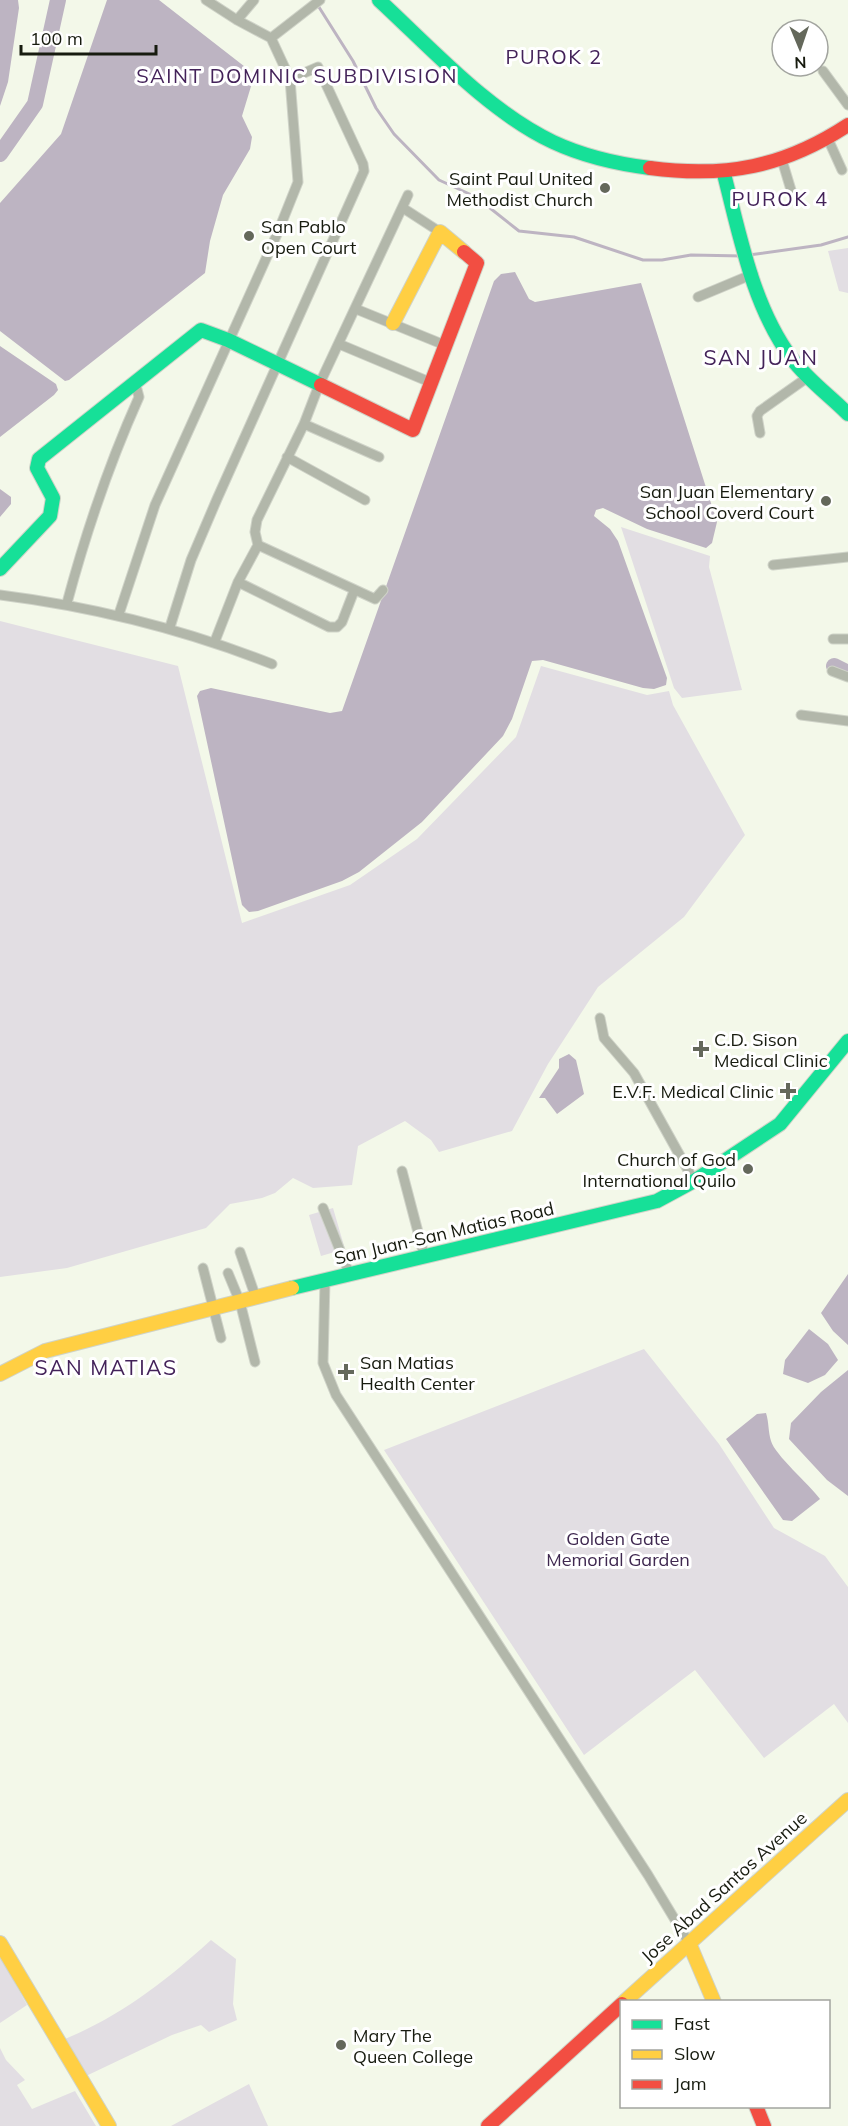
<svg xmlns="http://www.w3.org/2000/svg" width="848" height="2126" font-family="Mulish,sans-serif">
<rect width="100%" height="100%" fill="#f3f8e9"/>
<path fill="#e2dee3" d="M848,248V293L839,291L828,251Z
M621,527L710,556L709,567L742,690L682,698L674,688Z
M0,621L178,666L242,923L350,885L417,839L516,737L541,666L647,695L669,691L673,705L745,835L684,917L598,987L548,1064L512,1131L439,1152L431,1140L405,1121L358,1146L352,1185L313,1188L293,1178L275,1193L262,1198L230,1204L206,1228L67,1268L0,1277Z
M333,1208L345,1249L321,1256L309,1215Z
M644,1349L719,1444L774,1528L825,1556L848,1587V1723L834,1704L764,1758L695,1670L584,1755L384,1450Z
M211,1940L236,1959L233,2004L237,2020L209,2032L201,2025L172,2035L86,2076L65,2039C121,2016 167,1980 211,1940Z
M0,1956L27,2005L0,2023Z
M0,2048L6,2060L25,2080L17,2085L32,2109L75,2091L96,2126H0Z
M249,2084L268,2126H171Z"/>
<path fill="#bdb4c2" d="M0,0H18L19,8L8,82L0,106Z
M107,0H159L249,70L252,83L242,116L252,137L250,149L223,195L210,241L205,273L69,380L65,381L0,331V203L61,134Z
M515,272L529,299L535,302L641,283L717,522L712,543L706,548L647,529L603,508L596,510L594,516L610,529L618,541L667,678L666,685L654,689L643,688L543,660L532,661L512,719L503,736L422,822L359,872L342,881L258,911L249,912L242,905L197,696L200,691L211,688L330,713L342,711L494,281L501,274Z
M0,346L56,384L58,390L54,395L0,437Z
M0,489L11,497V504L0,517Z
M569,1054L576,1060L584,1094L557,1114L545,1098H539L559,1068V1059Z
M848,1274V1345L833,1331L821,1313Z
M809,1329L828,1344L838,1360L825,1375L808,1383L783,1374L785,1360Z
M848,1370V1496L827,1480L789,1439L791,1423L821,1392Z
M766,1413C769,1422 768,1432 771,1441C775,1455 809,1484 820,1499L792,1521L783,1520L726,1439L757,1414Z"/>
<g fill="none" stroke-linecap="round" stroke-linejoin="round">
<path stroke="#bdb4c2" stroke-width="3" d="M317,4L353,61L376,108L394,134L439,180L476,197L519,231L574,237L643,260H662L691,255L743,256
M749,255L821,245L848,237"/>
<path stroke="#bdb4c2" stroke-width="16" d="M0,154L35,104L58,0
M834,666L848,673"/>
<g stroke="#cfd3c8" stroke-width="11">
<path id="street" d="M237,20L254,0
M271,38L320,0
M823,71L848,105
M828,139L842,170
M782,160L794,200
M403,208L440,232
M698,297L753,274
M356,309L447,346
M339,344L432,383
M304,424L379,457
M760,433L757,416L760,411L808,377
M287,457L365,500
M258,545L375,599L383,590
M773,565L848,557
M238,582L329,627H337L342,622L354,591
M0,595C95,607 183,629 272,664
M67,603C86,532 109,464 139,397L135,382
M119,614L155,505L278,232L298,182L290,79L271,38L237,20L206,0
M170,627L191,560L217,499L364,171L363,164L318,67L290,79
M833,639H848
M215,641L238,582L258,545L255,532L257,520L304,424L319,385L408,195
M832,671L848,677
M801,715L848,721
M600,1018L604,1038L634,1073L694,1181
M402,1171L424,1255
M323,1208L349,1273
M240,1252L256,1298
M203,1268L221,1338
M228,1273L240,1302L255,1362
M325,1280L323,1363L336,1395L648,1875L689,1943"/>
</g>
<g stroke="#cfd3c8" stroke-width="16">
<path id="fast" d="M379,0C431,48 489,112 553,142C583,156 618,164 650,168
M724,174C740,236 753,307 792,359C808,380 830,396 848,414
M0,569L50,516L53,498L37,468L39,459L201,330L228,340L321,385
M292,1288L657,1201L694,1181L780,1124L848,1041"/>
</g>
<g stroke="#cfd3c8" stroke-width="16">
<path id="slow" d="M393,323L440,232L464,252
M0,1374L45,1351L292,1288
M0,1943L109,2126
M689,1943L714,2002
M624,2002L848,1800"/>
</g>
<g stroke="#cfd3c8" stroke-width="16">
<path id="jam" d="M650,168C726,178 784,167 848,125
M321,385L413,430L477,263L464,252
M756,2106L764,2126
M488,2126L622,2004"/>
</g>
<use href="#street" stroke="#b2b7aa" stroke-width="9"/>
<use href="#fast" stroke="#16e098" stroke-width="14"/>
<use href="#slow" stroke="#ffcf43" stroke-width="14"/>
<use href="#jam" stroke="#f24e42" stroke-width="14"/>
</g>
<g fill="#64685b" stroke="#fff" stroke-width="2">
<circle cx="605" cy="188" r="6"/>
<circle cx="249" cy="236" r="6"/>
<circle cx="826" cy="501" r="6"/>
<path d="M698 1040h6v6h6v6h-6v6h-6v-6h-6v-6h6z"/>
<path d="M785 1082h6v6h6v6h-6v6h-6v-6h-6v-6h6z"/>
<circle cx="748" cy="1169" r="6"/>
<path d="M343 1363h6v6h6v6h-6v6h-6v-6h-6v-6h6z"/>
<circle cx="341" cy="2045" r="6"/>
</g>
<g text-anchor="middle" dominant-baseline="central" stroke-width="6" stroke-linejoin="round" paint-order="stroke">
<g font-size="18" fill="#171b0f" stroke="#fff" text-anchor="end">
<text x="593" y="178">Saint Paul United<tspan x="593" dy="21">Methodist Church</tspan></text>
<text x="261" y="226" text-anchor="start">San Pablo<tspan x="261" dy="21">Open Court</tspan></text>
<text x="814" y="491">San Juan Elementary<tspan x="814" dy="21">School Coverd Court</tspan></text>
<text x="714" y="1039" text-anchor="start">C.D. Sison<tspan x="714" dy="21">Medical Clinic</tspan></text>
<text x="774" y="1091">E.V.F. Medical Clinic</text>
<text x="736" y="1159">Church of God<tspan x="736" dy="21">International Quilo</tspan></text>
<text x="360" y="1362" text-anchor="start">San Matias<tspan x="360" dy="21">Health Center</tspan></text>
<text x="353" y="2035" text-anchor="start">Mary The<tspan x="353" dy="21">Queen College</tspan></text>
</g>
<g font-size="18" fill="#171b0f" stroke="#fff">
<text transform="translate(444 1233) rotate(-13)">San Juan-San Matias Road</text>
<text transform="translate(724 1887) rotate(-42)">Jose Abad Santos Avenue</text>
</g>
<g font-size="18" fill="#3f2850" stroke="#fff">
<text x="618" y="1538">Golden Gate<tspan x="618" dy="21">Memorial Garden</tspan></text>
</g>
<g font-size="20" letter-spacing="1.5" fill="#432259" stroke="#fff">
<text x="554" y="56">PUROK 2</text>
<text x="297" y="75">SAINT DOMINIC SUBDIVISION</text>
<text x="780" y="198">PUROK 4</text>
</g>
<g font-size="21" letter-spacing="1.5" fill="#432259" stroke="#fff">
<text x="761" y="357">SAN JUAN</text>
<text x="106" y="1367">SAN MATIAS</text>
</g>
</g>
<rect x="620" y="2000" width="210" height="108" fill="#ffffff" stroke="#a2a49f" stroke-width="1.5"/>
<rect x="632" y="2020" width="30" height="9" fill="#16e098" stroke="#a2a49f" stroke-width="1.5"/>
<text x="674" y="2030" font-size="18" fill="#171b0f">Fast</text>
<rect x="632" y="2050" width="30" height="9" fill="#ffcf43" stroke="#a2a49f" stroke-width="1.5"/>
<text x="674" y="2060" font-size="18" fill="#171b0f">Slow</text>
<rect x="632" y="2080" width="30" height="9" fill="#f24e42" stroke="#a2a49f" stroke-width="1.5"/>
<text x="674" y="2090" font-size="18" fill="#171b0f">Jam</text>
<g transform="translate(800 48) rotate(178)"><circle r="28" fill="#ffffff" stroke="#a2a49f" stroke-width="1.5"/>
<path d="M0-4.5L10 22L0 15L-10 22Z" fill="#64685b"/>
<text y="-9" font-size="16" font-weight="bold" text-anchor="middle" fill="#171b0f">N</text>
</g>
<path d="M21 45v9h135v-9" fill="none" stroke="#171b0f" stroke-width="3"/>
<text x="30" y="45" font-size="18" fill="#171b0f" stroke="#ffffff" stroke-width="4.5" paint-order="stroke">100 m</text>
</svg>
